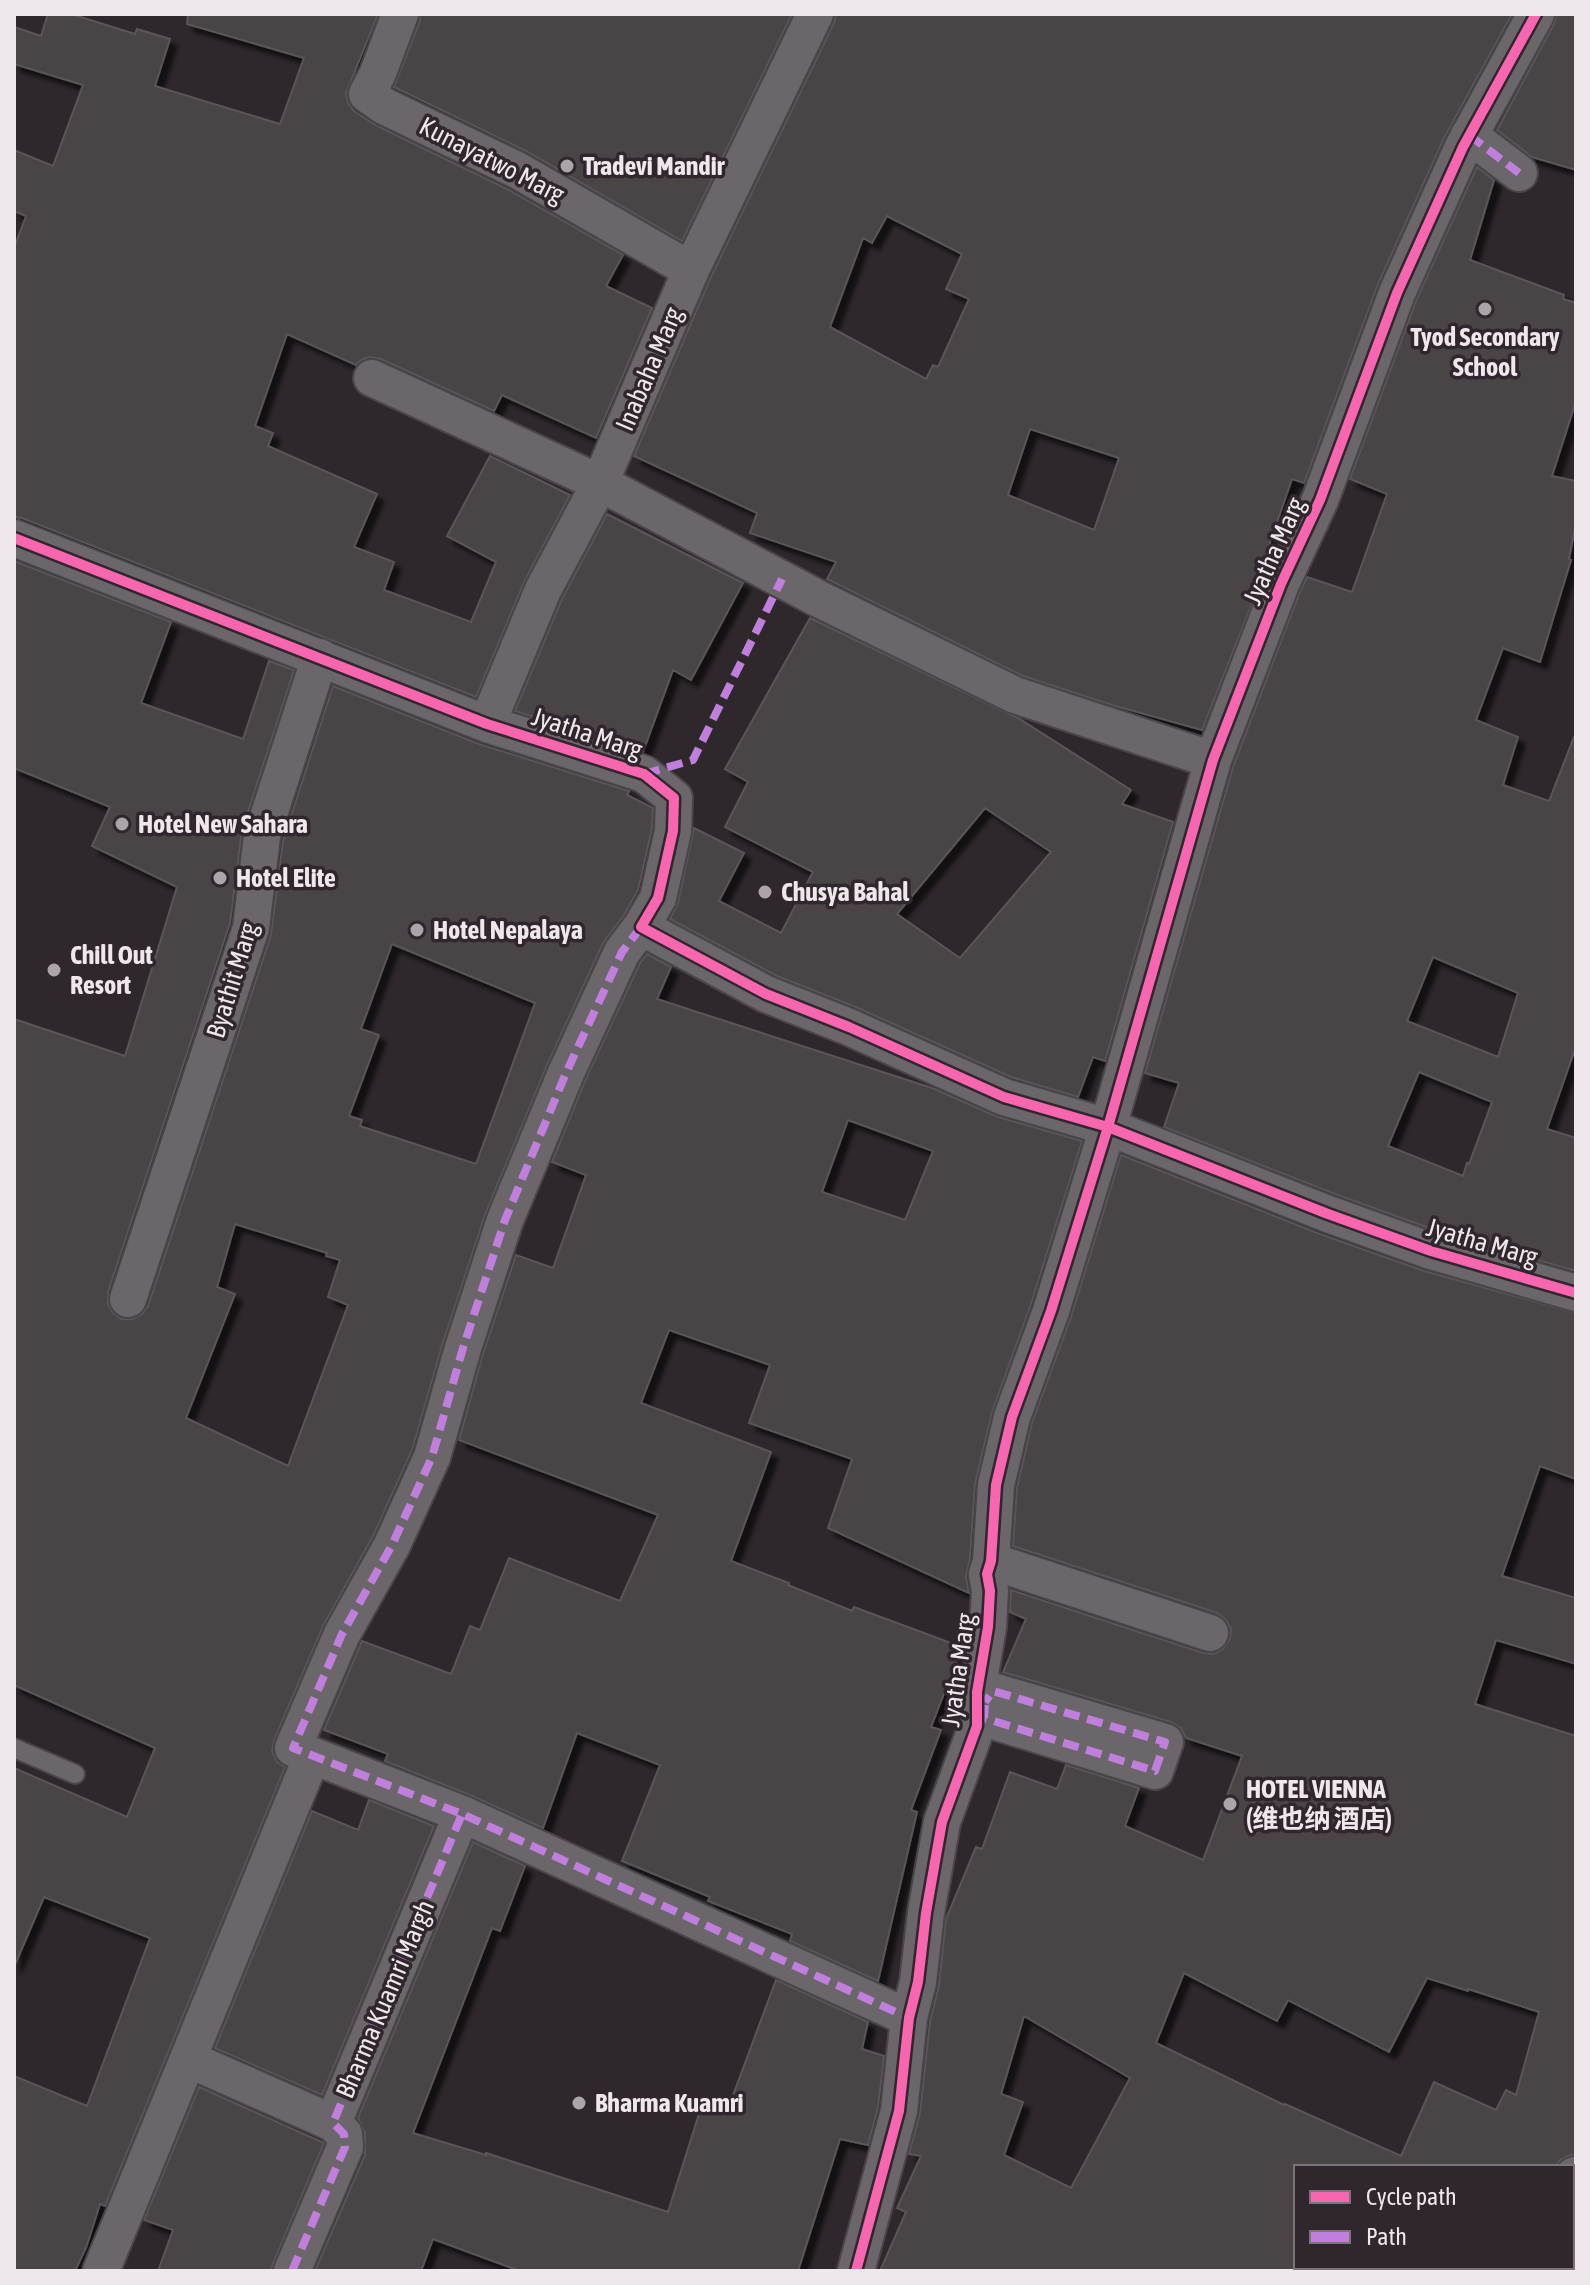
<svg xmlns="http://www.w3.org/2000/svg" width="1590" height="2285" font-family="'Asap Condensed','Noto Sans SC',sans-serif">
<defs>
<filter id="shadow"><feDropShadow dx="7" dy="7" stdDeviation="2" flood-color="#0009"/></filter>
</defs>
<rect width="100%" height="100%" fill="#2e282c"/>
<path fill="#484447" stroke="#5a5559" stroke-width="2" fill-rule="evenodd" filter="url(#shadow)" d="M48,14H71L135,34L137,29L170,39L155,86L280,124L304,58L187,24L188,14H378L346,93L348,103L354,111L375,125L507,189L623,255L606,286L652,308L596,438L502,395L494,411L381,359L369,357L361,360L356,365L287,334L255,426L273,433L268,446L377,494L354,547L394,562L384,590L471,622L496,562L447,536L490,456L570,495L524,582L476,697L22,518L14,517V248L26,216L14,211V150L53,166L83,85L14,64V27L41,36Z
M420,14H792L682,241L526,151L394,87L420,21Z
M836,14H1512L1444,138L1378,284L1304,483L1292,479L1266,554L1271,555L1202,730L1112,705L1023,676L827,579L836,562L750,533L757,513L634,456L710,279L834,23ZM887,216L962,254L946,289L969,299L938,367L933,365L926,379L830,327L863,238L872,243ZM1030,429L1119,458L1094,530L1008,495Z
M1557,14H1576V170L1532,157L1497,130L1554,24Z
M1477,167L1494,180L1470,260L1564,295L1563,299L1576,303V401L1552,476L1576,481V523L1569,559L1571,560L1540,662L1503,648L1476,720L1518,737L1503,785L1549,801L1574,737H1576V1046L1547,1129L1576,1138V1271L1437,1231L1335,1194L1164,1127L1179,1083L1145,1073L1233,767L1300,592L1307,577L1352,592L1387,494L1350,479L1416,301ZM1433,957L1518,993L1498,1057L1407,1021ZM1419,1072L1492,1102L1469,1164L1467,1163L1463,1176L1388,1146Z
M607,514L743,583L691,680L673,670L643,752L515,711L562,599Z
M14,561L171,622L141,703L243,739L269,661L294,670L242,830L230,923L108,1292V1304L113,1313L121,1319H133L142,1314L148,1306L271,935L283,841L333,686L479,744L629,791L627,795L653,808L652,828L638,890L624,915L603,943L547,1065L486,1212L443,1342L412,1450L373,1536L323,1626L274,1740L272,1751L277,1762L285,1767L105,2206L100,2204L86,2248L75,2271H14V2076L87,2106L150,1938L44,1897L14,1967V1768L127,1817L155,1748L14,1685V1019L125,1056L177,887L92,846L110,807L14,768ZM392,944L535,1003L476,1164L360,1126L362,1120L349,1116L379,1035L361,1029ZM235,1224L327,1253L326,1256L340,1260L328,1297L348,1305L288,1466L186,1418L235,1294L217,1287Z
M810,618L1018,718L1131,790L1122,804L1173,822L1105,1061L1093,1057L1078,1097L1011,1077L858,1008L777,976L670,919L678,903L694,828L744,853L719,901L781,933L813,872L725,827L748,782L725,769ZM985,808L1051,852L960,958L897,914Z
M647,954L671,967L657,999L932,1088L998,1117L1082,1141L1031,1304L992,1412L975,1484L970,1557L966,1577L969,1593L828,1528L852,1459L749,1423L770,1365L669,1330L641,1403L771,1452L731,1561L789,1583L788,1585L852,1611L854,1607L962,1647L931,1727L941,1730L911,1810L917,1812L878,1981L790,1941L792,1934L708,1901L710,1897L622,1861L660,1765L577,1733L543,1828L470,1795L385,1761L388,1754L324,1730L362,1641L451,1674L470,1626L480,1630L509,1558L620,1601L658,1515L459,1440L483,1354L516,1255L553,1268L586,1175L552,1162L585,1081L640,963ZM848,1120L933,1151L905,1220L822,1192Z
M1121,1155L1320,1234L1424,1271L1576,1313V1479L1540,1466L1502,1576L1576,1598V1664L1496,1640L1475,1704L1576,1736V2155H1570L1560,2160L1555,2167H1296V2271H880L906,2212L897,2208L921,2156L909,2154L920,2113L930,2022L939,1985L946,1919L976,1847L982,1849L1010,1772L1057,1789L1066,1765L1139,1788L1125,1826L1203,1860L1242,1756L1186,1738L1181,1728L1171,1722L1003,1672L1026,1619L1010,1612L1011,1590L1203,1653L1214,1654L1223,1649L1230,1639L1231,1629L1226,1620L1217,1613L1013,1546L1017,1488L1032,1423L1071,1317ZM1184,1973L1277,2021L1288,2000L1389,2052L1427,1978L1468,1991V1989L1539,2012L1516,2095L1506,2090L1496,2110L1434,2082L1401,2156L1285,2104L1284,2105L1156,2043ZM1024,2016L1130,2078L1071,2188L1004,2155L1023,2102L1001,2094Z
M369,1800L434,1826L322,2095L215,2048L312,1811L358,1830Z
M473,1842L525,1866L500,1931L492,1928L413,2133L486,2155V2153L668,2212L704,2098L729,2106L776,1980L868,2022L862,2049L884,2056L878,2107L868,2145L840,2139L798,2271H520L433,2239L421,2271H315L365,2155V2132L358,2118Z
M199,2087L324,2143L273,2263L271,2271H158L173,2230L144,2220Z"/>
<g fill="none" stroke-linecap="round" stroke-linejoin="round">
<g stroke="#494548" stroke-width="22">
<path id="lane" d="M14,1748L75,1774"/>
</g>
<g stroke="#494548" stroke-width="40">
<path id="street" d="M400,14L378,73L367,94L384,106L517,170L691,270
M1469,135L1519,173
M372,378L600,483L819,599L1015,695L1213,760
M14,538L487,724L644,774L674,798L673,831L658,898L641,927L766,994L849,1027L1004,1097L1108,1127L1328,1214L1431,1251L1576,1293
M487,724L543,590L600,483L691,270L815,14
M641,927L622,952L566,1073L505,1220L463,1348L432,1457L392,1545L342,1634L293,1748L462,1814L909,2018
M128,1299L251,928L262,836L320,657
M991,1561L1210,1633
M978,1693L985,1702L984,1718L1155,1771L1165,1742L993,1691L985,1702
M188,2059L333,2123
M101,2271L312,1756
M292,2271L345,2147L344,2134L333,2123L462,1814
M856,2271L899,2111L909,2018L918,1982L926,1913L942,1822L977,1726V1692L988,1627L990,1591L987,1574L991,1561L996,1485L1012,1417L1051,1311L1108,1127L1213,760L1281,584L1320,500L1397,293L1463,147L1536,14"/>
</g>
<g stroke="#494548" stroke-width="48">
<path id="secondary" d="M1572,2191L1576,2179
M1548,2271L1549,2267"/>
</g>
<use href="#lane" stroke="#6a6669" stroke-width="18"/>
<use href="#street" stroke="#6a6669" stroke-width="36"/>
<use href="#secondary" stroke="#6a6669" stroke-width="44"/>
<path stroke="#c07fdc" stroke-width="8" stroke-dasharray="16 8" stroke-linecap="butt" d="M1469,135L1519,173
M644,774L693,760L782,579
M641,927L622,952L566,1073L505,1220L463,1348L432,1457L392,1545L342,1634L293,1748L462,1814L909,2018
M985,1705L984,1718L1155,1771L1165,1742L993,1691L985,1702
M292,2271L345,2147L344,2134L333,2123L462,1814"/>
<g stroke="#30262d" stroke-width="15">
<path id="cycleway" d="M14,538L487,724L644,774L674,798L673,831L658,898L641,927L766,994L849,1027L1004,1097L1108,1127L1328,1214L1431,1251L1576,1293
M856,2271L899,2111L909,2018L918,1982L926,1913L942,1822L977,1726V1692L988,1627L990,1591L987,1574L991,1561L996,1485L1012,1417L1051,1311L1108,1127L1213,760L1281,584L1320,500L1397,293L1463,147L1536,14"/>
</g>
<use href="#cycleway" stroke="#f766af" stroke-width="10"/>
</g>
<g fill="#aba4a9" stroke="#30262d" stroke-width="3">
<circle cx="567" cy="166" r="8"/>
<circle cx="1485" cy="309" r="8"/>
<circle cx="122" cy="824" r="8"/>
<circle cx="220" cy="878" r="8"/>
<circle cx="765" cy="892" r="8"/>
<circle cx="417" cy="930" r="8"/>
<circle cx="54" cy="970" r="8"/>
<circle cx="1230" cy="1804" r="8"/>
<circle cx="579" cy="2103" r="8"/>
</g>
<g text-anchor="middle" dominant-baseline="central" stroke-width="7" stroke-linejoin="round" paint-order="stroke">
<g font-size="26" fill="#eee7ec" stroke="#30262d">
<text transform="translate(492 160) rotate(27)">Kunayatwo Marg</text>
<text transform="translate(649 369) rotate(-67)">Inabaha Marg</text>
<text transform="translate(1274 551) rotate(-66)">Jyatha Marg</text>
<text transform="translate(587 733) rotate(18)">Jyatha Marg</text>
<text transform="translate(232 980) rotate(-73)">Byathit Marg</text>
<text transform="translate(1482 1242) rotate(16)">Jyatha Marg</text>
<text transform="translate(958 1670) rotate(-82)">Jyatha Marg</text>
<text transform="translate(385 1999) rotate(-67)">Bharma Kuamri Margh</text>
</g>
<g font-size="26" font-weight="bold" fill="#eee7ec" stroke="#30262d" text-anchor="start">
<text x="583" y="166">Tradevi Mandir</text>
<text x="1485" y="337" text-anchor="middle">Tyod Secondary<tspan x="1485" dy="30">School</tspan></text>
<text x="138" y="824">Hotel New Sahara</text>
<text x="236" y="878">Hotel Elite</text>
<text x="781" y="892">Chusya Bahal</text>
<text x="433" y="930">Hotel Nepalaya</text>
<text x="70" y="955">Chill Out<tspan x="70" dy="30">Resort</tspan></text>
<text x="1246" y="1789">HOTEL VIENNA<tspan x="1246" dy="30">(维也纳 酒店)</tspan></text>
<text x="595" y="2103">Bharma Kuamri</text>
</g>
</g>
<rect width="1590" height="2285" fill="none" stroke="#eee7ec" stroke-width="32"/>
<rect x="1294" y="2165" width="280" height="104" fill="#30262d" stroke="#7c7379" stroke-width="2"/>
<rect x="1310" y="2191" width="40" height="12" fill="#f766af" stroke="#7c7379" stroke-width="2"/>
<text x="1366" y="2205" font-size="24" fill="#eee7ec">Cycle path</text>
<rect x="1310" y="2231" width="40" height="12" fill="#c07fdc" stroke="#7c7379" stroke-width="2"/>
<text x="1366" y="2245" font-size="24" fill="#eee7ec">Path</text>
</svg>
